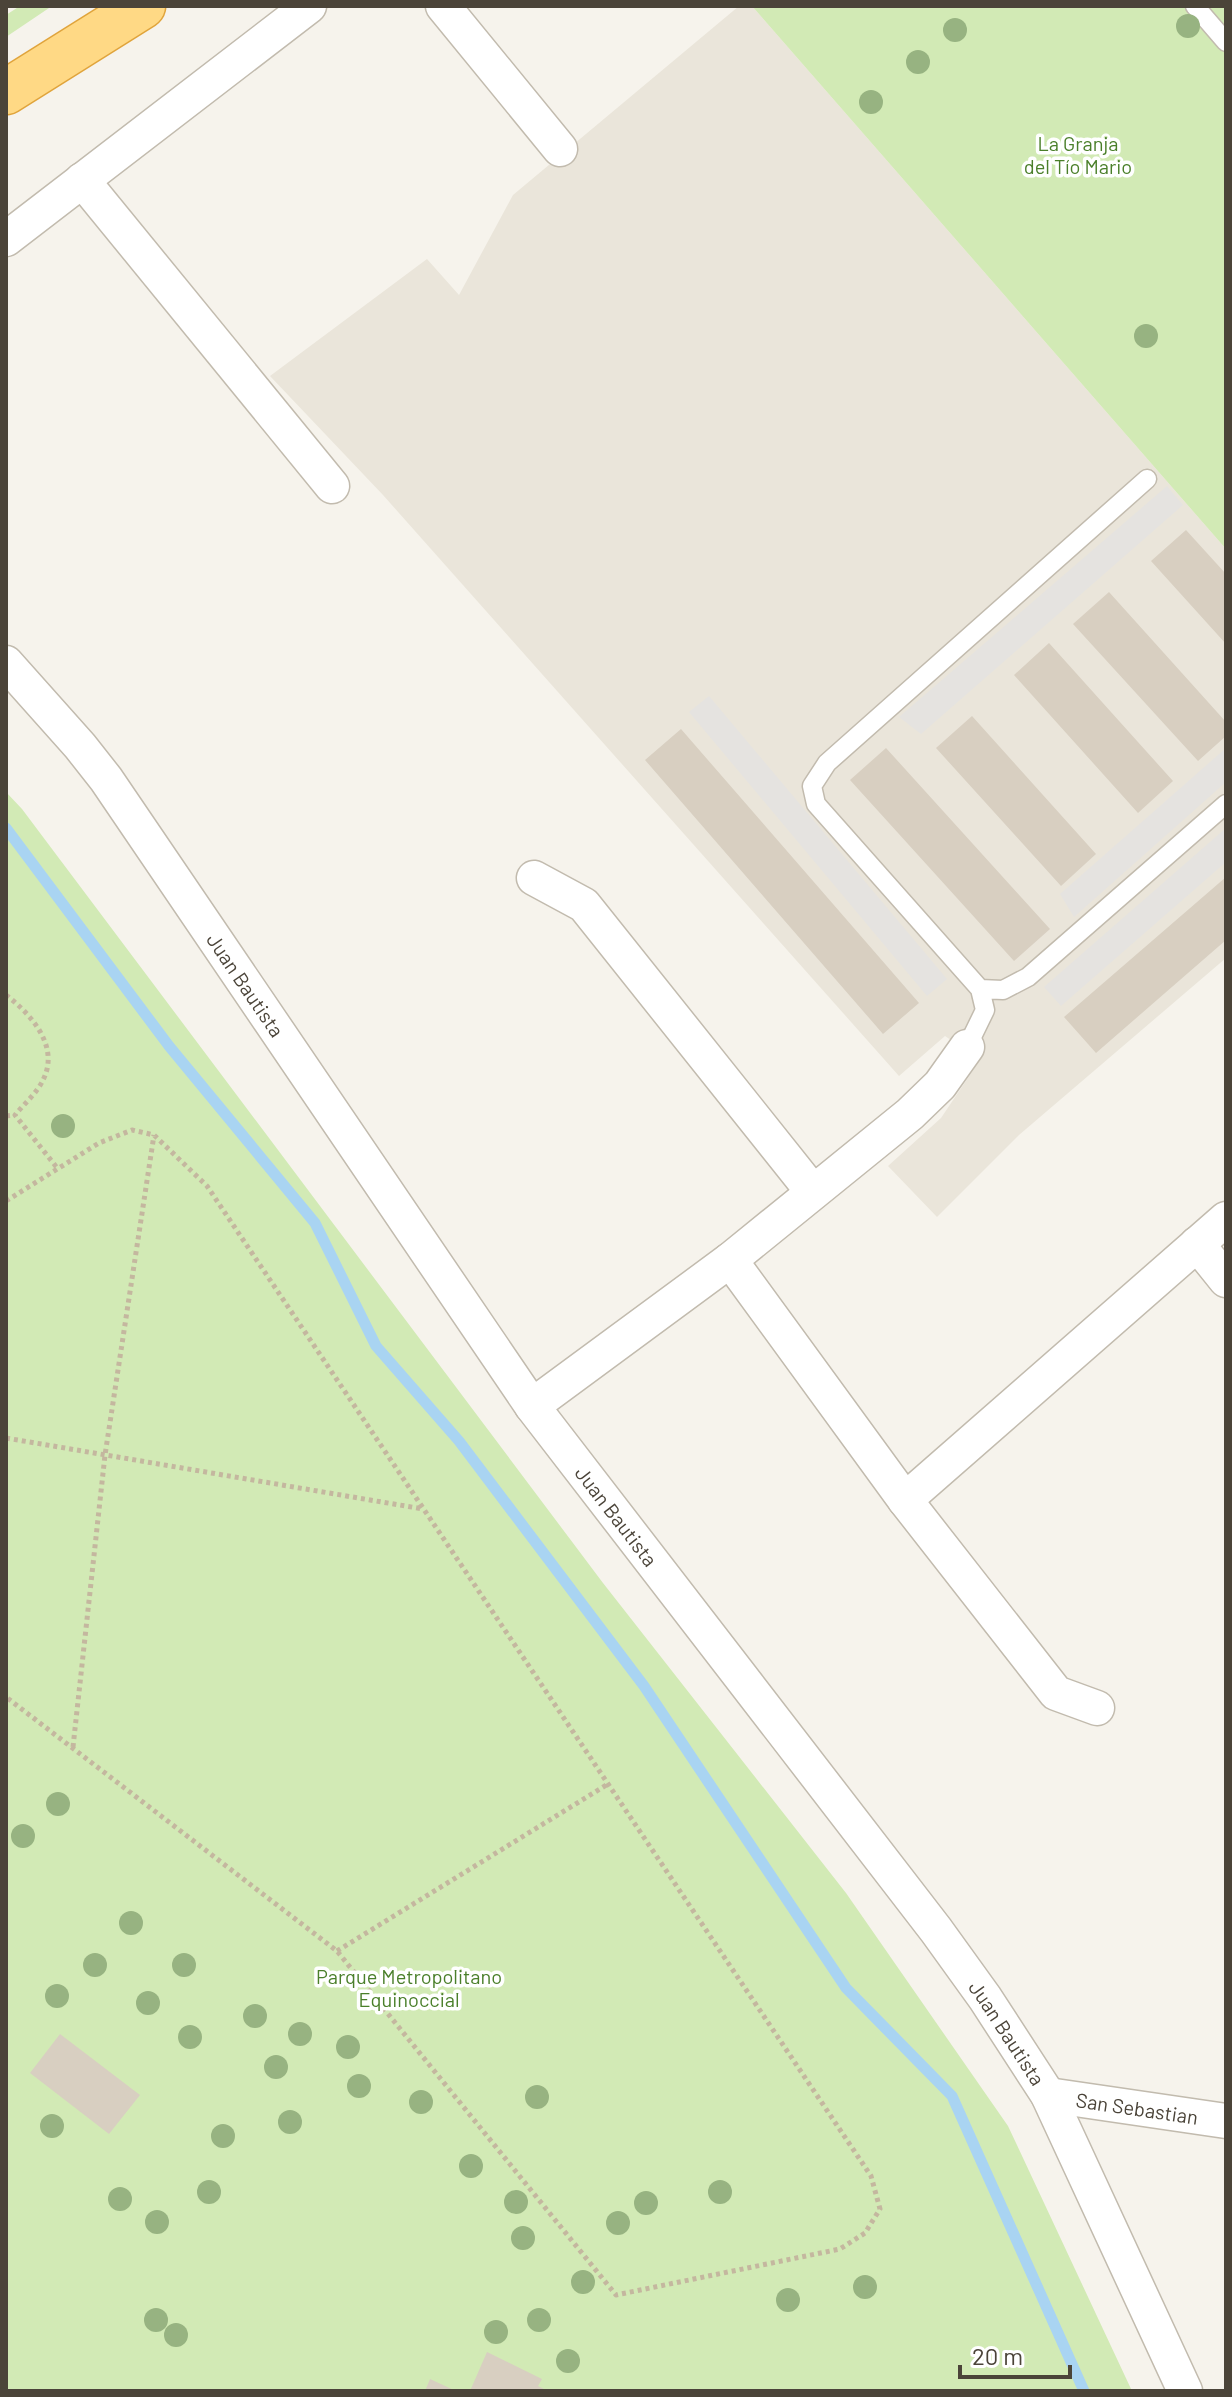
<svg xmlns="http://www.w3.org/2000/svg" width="1232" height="2397" font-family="Barlow,sans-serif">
<rect width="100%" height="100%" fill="#f6f3ec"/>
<path fill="#eae5da" d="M739,6H752L1226,549V958L1019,1135L937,1217L888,1166L941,1118L980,1060L945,1036L899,1076L383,495L270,376L427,259L459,295L513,195Z"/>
<path fill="#d2eab5" d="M20,6H52L6,37V15Z
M752,6H1226V549Z
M6,792L22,809L603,1583L846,1893L1008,2126L1132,2391H6Z"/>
<path fill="#e5e3e0" d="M1167,486L1183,505L921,734L899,717Z
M709,696L947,979L927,996L689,712Z
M1226,748V782L1074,917L1060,894Z
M1226,828V862L1061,1006L1044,987Z"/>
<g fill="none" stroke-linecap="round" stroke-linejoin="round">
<path stroke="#a9d4f2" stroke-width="11" d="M6,828L169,1046L315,1223L376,1346L459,1441L644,1686L846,1988L952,2096L1084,2391"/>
</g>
<path fill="#d8cfc1" d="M1186,530L1226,574V644L1151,561Z
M1109,592L1226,722V736L1198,761L1073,624Z
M1049,643L1173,781L1138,813L1014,675Z
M972,716L1096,854L1061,886L936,748Z
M681,729L919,1003L883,1034L645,760Z
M886,748L1050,929L1014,961L850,780Z
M1226,877V940L1096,1053L1064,1017Z
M60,2034L140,2095L109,2134L30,2073Z
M487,2352L542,2379L538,2386L548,2391H470Z
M430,2379L456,2391H425Z"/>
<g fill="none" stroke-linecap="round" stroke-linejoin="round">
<g stroke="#c2bbae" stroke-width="21">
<path id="service" d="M1195,6L1226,42
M980,989L1003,990L1028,977L1226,804
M967,1047L985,1010L980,989L816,804L812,786L827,763L1147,479"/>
</g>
<g stroke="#c2bbae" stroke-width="37">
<g id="minor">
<path d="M443,6L560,149"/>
<path d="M82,180L332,486"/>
<path d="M6,239L309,6"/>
<path id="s1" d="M6,663L80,746L106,779L532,1406L936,1930L985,1998L1048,2095L1185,2391"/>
<path d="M534,878L584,905L813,1192"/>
<path d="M1197,1244L1226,1280"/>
<path d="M730,1260L905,1500L1056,1693L1097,1708"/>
<path d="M532,1406L730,1260L910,1114L940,1085L967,1047"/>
<path d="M905,1500L1226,1219"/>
<path id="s2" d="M1048,2095L1226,2121"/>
</g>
</g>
<g stroke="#e0a43c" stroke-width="47">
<path id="trunk" d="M6,92L143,6"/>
</g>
<path stroke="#c4b79f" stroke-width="5" stroke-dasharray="4 4" stroke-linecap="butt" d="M6,995C32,1015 60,1047 43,1080C37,1093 24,1104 15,1115L58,1169
M6,1116L15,1115
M6,1201L99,1143L132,1130L154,1135L207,1186L871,2176L880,2209L865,2233L840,2249L616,2295L337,1951L6,1697
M6,1438L423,1509
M73,1747L105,1455L154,1135
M337,1951L608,1784"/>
<use href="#service" stroke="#fff" stroke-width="18"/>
<use href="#minor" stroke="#fff" stroke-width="34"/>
<use href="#trunk" stroke="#ffd985" stroke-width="44"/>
</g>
<g fill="#97b381">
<circle cx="1188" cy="26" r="12"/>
<circle cx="955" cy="30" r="12"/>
<circle cx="918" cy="62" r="12"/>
<circle cx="871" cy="102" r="12"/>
<circle cx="1146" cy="336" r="12"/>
<circle cx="63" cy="1126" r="12"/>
<circle cx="58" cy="1804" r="12"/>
<circle cx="23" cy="1836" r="12"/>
<circle cx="131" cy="1923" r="12"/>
<circle cx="95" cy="1965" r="12"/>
<circle cx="184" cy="1965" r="12"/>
<circle cx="57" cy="1996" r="12"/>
<circle cx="148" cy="2003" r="12"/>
<circle cx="255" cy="2016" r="12"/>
<circle cx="300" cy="2034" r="12"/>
<circle cx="190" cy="2037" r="12"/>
<circle cx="348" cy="2047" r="12"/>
<circle cx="276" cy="2067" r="12"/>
<circle cx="359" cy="2086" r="12"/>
<circle cx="537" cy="2097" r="12"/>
<circle cx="421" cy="2102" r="12"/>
<circle cx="290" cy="2122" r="12"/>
<circle cx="52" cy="2126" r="12"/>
<circle cx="223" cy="2136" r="12"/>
<circle cx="471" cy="2166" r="12"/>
<circle cx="209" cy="2192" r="12"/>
<circle cx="720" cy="2192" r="12"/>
<circle cx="120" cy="2199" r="12"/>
<circle cx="516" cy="2202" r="12"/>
<circle cx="646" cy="2203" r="12"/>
<circle cx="157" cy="2222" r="12"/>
<circle cx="618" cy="2223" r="12"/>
<circle cx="523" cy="2238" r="12"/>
<circle cx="583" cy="2282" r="12"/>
<circle cx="865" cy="2287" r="12"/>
<circle cx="788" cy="2300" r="12"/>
<circle cx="156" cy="2320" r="12"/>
<circle cx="539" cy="2320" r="12"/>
<circle cx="496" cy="2332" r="12"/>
<circle cx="176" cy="2335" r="12"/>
<circle cx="568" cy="2361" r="12"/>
</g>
<g text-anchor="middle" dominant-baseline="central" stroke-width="7" stroke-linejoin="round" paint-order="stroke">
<g font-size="20" fill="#4a7f2a" stroke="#fff">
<text x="1078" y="143">La Granja<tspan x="1078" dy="23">del Tío Mario</tspan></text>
<text x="409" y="1976">Parque Metropolitano<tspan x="409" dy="23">Equinoccial</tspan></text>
</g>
<g font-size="20" fill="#4b4439" stroke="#fff">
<text stroke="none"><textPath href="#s1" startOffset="402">Juan Bautista</textPath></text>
<text stroke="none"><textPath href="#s1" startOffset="1050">Juan Bautista</textPath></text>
<text stroke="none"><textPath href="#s1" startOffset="1698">Juan Bautista</textPath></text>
<text stroke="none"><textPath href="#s2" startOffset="90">San Sebastian</textPath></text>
</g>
</g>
<rect width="1232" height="2397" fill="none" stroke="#4b4439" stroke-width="16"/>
<path d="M960 2365v12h110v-12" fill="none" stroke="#4b4439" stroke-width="4"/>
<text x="972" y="2365" font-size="24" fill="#4b4439" stroke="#ffffff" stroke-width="6" paint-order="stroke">20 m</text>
</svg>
